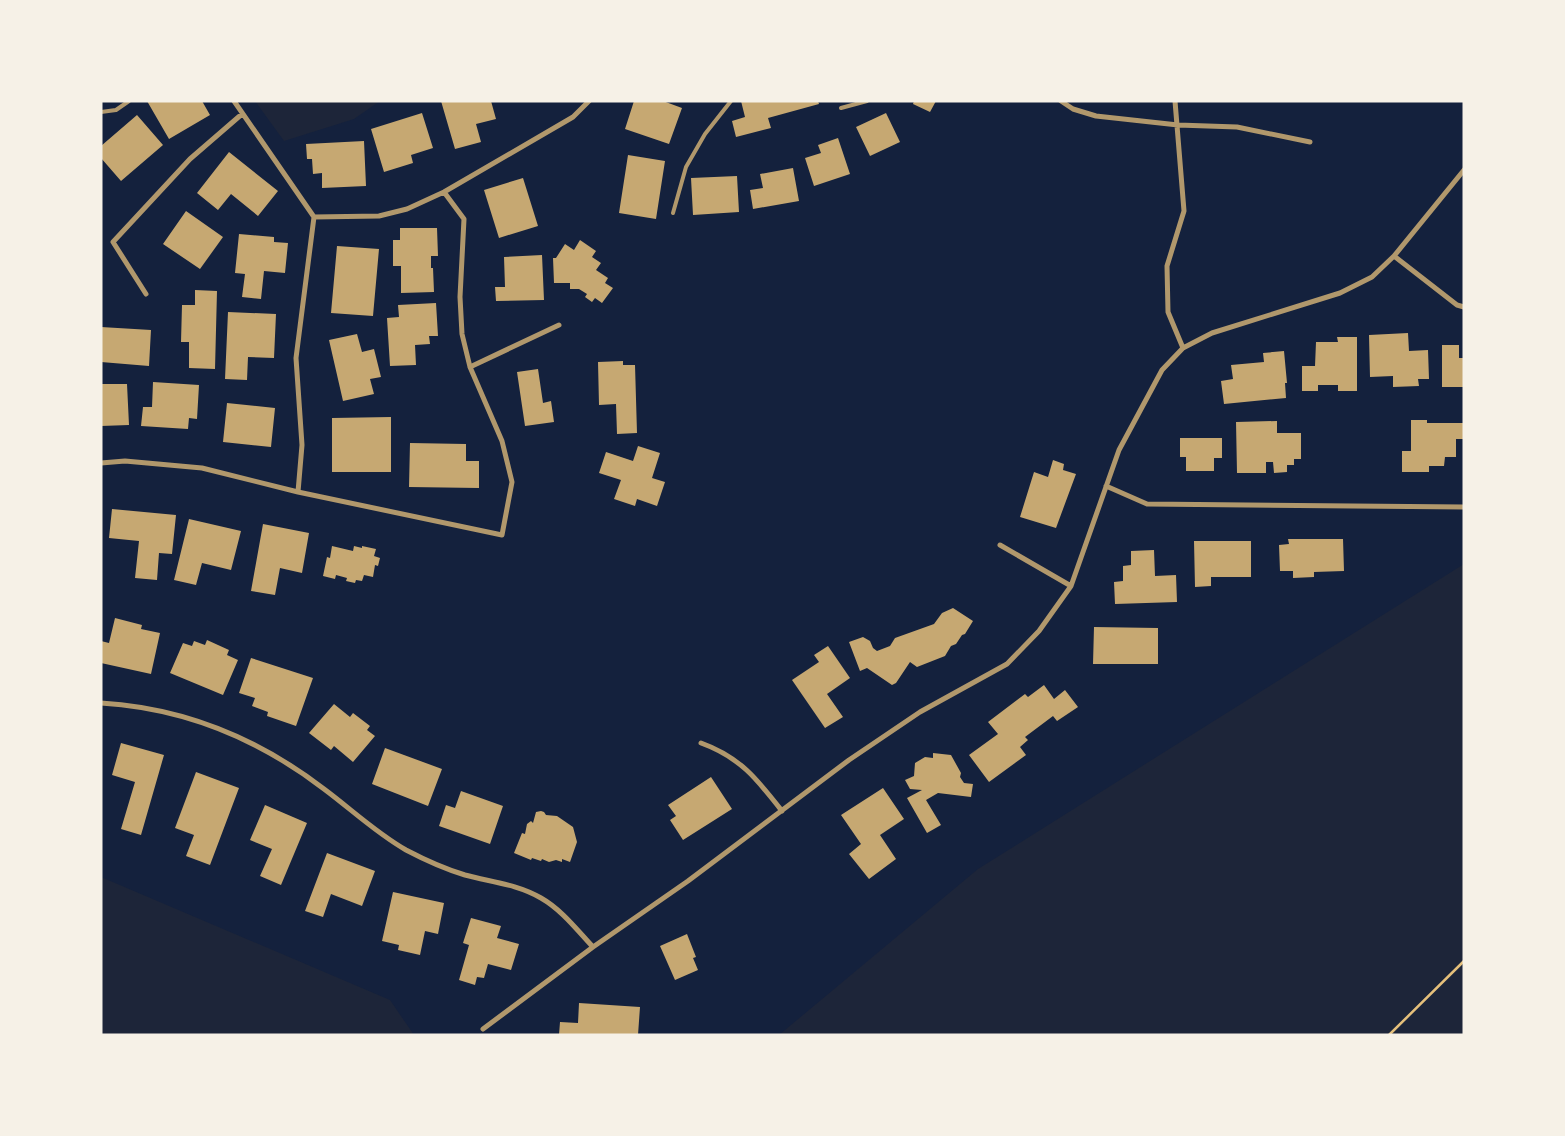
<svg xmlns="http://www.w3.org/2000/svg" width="1565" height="1136" font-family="Bitter,serif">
<rect width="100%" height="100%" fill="#14213d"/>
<path fill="#1d2539" d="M255,101H380L354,119L284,141Z
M1464,564V1035H779L978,869Z
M101,877L390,1000L414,1035H101Z"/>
<path fill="#c6a872" d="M147,101H202L210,115L169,139Z
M441,101H491L496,119L476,124L481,142L455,149Z
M634,101H663L682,108L669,144L625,129Z
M741,101H818L819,104L768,118L771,128L736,137L732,121L745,117Z
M914,101H936L930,112L913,104Z
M422,113L433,148L411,155L413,163L384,172L371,129Z
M886,113L900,142L870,156L856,127Z
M137,115L163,145L121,181L101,158V146Z
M838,138L850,174L814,186L805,158L821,153L818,145Z
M364,141L366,186L322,188V173L313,174L312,159H307L306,144Z
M229,152L278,191L258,216L231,194L218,210L197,193Z
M628,155L665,161L656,219L619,213Z
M793,168L799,201L753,209L750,190L763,188L760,174Z
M737,176L739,212L693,215L691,178Z
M523,178L538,226L499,238L484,190Z
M186,211L223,237L200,269L163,244Z
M400,228H437L438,256H431V268H433L434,292L401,293V266H393V240H400Z
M239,234L274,237V242L288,243L285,273L264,271L261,299L242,297L245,274L235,273Z
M580,240L596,251L592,257L601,263L596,270L608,278L605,283L613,288L602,303L595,298L592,302L585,297L587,294L579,289H570V283H554L553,258H556L565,244L574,250Z
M337,246L379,249L373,316L331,313Z
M542,255L544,300L496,301L495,287H505L504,257Z
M195,290L217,291L215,369L189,368V342H181L182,305H195Z
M436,303L438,336H429L430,344L415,345L416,365L390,366L387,318L399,317L398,305Z
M228,312L276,314L274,358L248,357L247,380L225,379Z
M101,327L151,330L149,366L101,362Z
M1408,333L1409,351L1428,350L1429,379H1418L1419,386L1393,387V376L1370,377L1369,335Z
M357,334L362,352L374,349L381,377L370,379L374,394L343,401L329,340Z
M1337,337H1357V391H1338V385H1318V391H1302V366H1315L1316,342H1338Z
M1442,345H1459V358H1464V387H1442Z
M1284,351L1287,383H1285L1286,398L1224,404L1221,381L1233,379L1231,365L1264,362L1263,353Z
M623,361V365H635L637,433L617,434L616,404L599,405L598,362Z
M538,369L543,403L551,401L554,422L525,426L517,372Z
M153,382L199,385L197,419L189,418L188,429L141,426L143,407H152Z
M101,384H127L129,425L101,426Z
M227,403L275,408L271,447L223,442Z
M391,417V472H332V418Z
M1411,420H1427V423H1464V439H1456V457H1445L1444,466H1429V472H1402V451H1411Z
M1277,421V433H1301V459H1294V465H1287V472L1274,473L1273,462H1266V473H1237L1236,422Z
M1180,438H1222V458H1214V471H1186V457H1180Z
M410,443L466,444V461H479V488L409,487Z
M638,446L660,453L652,478L665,482L657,506L637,499L635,506L614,499L621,480L599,473L606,452L633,461Z
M1053,460L1064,464L1063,470L1076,474L1056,528L1020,517L1034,472L1048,477Z
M112,509L176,515L172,554L159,553L157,580L135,578L139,541L109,538Z
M189,519L241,531L231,570L202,563L196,585L174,580Z
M263,524L309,533L302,573L280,568L275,595L251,591Z
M1288,539H1343L1344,571L1314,572V577L1293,578V571H1280L1279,545L1289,544Z
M1194,541H1251V577H1211V586L1195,587Z
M332,546L353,551L354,546L362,548V546L376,549L374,556L380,558L378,566L375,565L373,577L364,575L362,581L356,580L355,583L346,581L347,578L336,575L335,579L323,576L327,557L330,558Z
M1154,550L1155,576L1176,575L1177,602L1115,604L1114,582L1123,581V566L1131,565V551Z
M953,608L973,621L965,634L962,635L956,644L951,646L945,656L917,667L910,662L896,683L892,685L867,668L860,671L849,642L863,637L870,641L873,648L877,651L890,646L895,638L934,624L942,613Z
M115,618L142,625L141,629L160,633L151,674L101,663V641L109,643Z
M1094,627L1158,628V664H1093Z
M207,640L229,650L227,655L238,660L223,695L170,673L183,643L192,646L194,641L205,645Z
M828,646L850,678L827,694L843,717L825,728L792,680L819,662L814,655Z
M251,658L313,678L296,726L267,716L268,712L252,706L255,698L239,693Z
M1044,685L1054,699L1065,690L1078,707L1057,721L1053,716L1025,737L1028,740L1020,747L1026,755L989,782L969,755L998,734L988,722L1025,694L1028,697Z
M334,704L350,717L353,713L370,726L367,730L375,736L353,762L334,746L331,750L309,733Z
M121,743L164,755L141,835L121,829L135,782L112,775Z
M385,748L442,769L428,806L372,784Z
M933,753L951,755L961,773L960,777L964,783L973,784L971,797L938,793L926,800L941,825L927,833L907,798L922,790L910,789L905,780L914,776L915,763L925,757L933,758Z
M196,772L239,788L210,865L186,856L194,835L175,828Z
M711,777L732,809L683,840L670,820L676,816L668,805Z
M883,788L904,819L880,835L896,859L869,879L849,854L861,844L841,815Z
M461,791L503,806L490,844L439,826L446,805L455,808Z
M265,805L307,823L281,885L260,876L272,849L250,840Z
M541,811L544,812L546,815L557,816L573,827L577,842L570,862L562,859V862L556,860L549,862L542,859L541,861L532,858L531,860L514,853L522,833L525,834L527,824L531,821L533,823L536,812Z
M327,853L375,871L362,906L331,894L323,917L305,911Z
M393,892L444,903L438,934L425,931L420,955L398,950L399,945L382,941Z
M471,918L501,926L497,938L519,944L511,970L488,964L484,978L477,977L475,985L459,980L469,945L463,943Z
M687,934L696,957L693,958L698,970L675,980L660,946Z
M579,1003L640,1007L638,1035H559L560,1022L578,1023Z"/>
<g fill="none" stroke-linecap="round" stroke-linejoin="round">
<path stroke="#e5c07b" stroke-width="2.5" d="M1389,1035L1464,961"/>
<path stroke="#b1986c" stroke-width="4" d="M841,108L867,101
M101,112L116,110L129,101
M673,213L686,167L705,134L731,101"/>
<path stroke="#b1986c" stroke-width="5" d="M234,101L314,217L296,358L302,445L298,492
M1061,101L1073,109L1096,116L1178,125L1237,127L1310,142
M1175,101L1184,211L1167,266L1168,312L1183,348
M314,217L379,216L407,209L444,192L573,117L589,101
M1394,256L1457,305L1464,307
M146,294L113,242L190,159L242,114
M470,367L559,325
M101,463L125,461L202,468L298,492L502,535L512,482L502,441L470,367L462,334L460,297L464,219L444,192
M1106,486L1147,504L1464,507
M1000,545L1071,586
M101,703C184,708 259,739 324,789C351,809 376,833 406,850C425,860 445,869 465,875C491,882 517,884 541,898C562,910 577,930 593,947
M701,743C740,757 757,779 782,811
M483,1029L593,947L688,881L849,760L920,712L1007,664L1039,631L1071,586L1119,450L1162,370L1183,348L1212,333L1340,293L1372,277L1394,256L1464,170"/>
</g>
<rect width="1565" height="1136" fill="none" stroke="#f6f1e7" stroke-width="205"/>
</svg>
